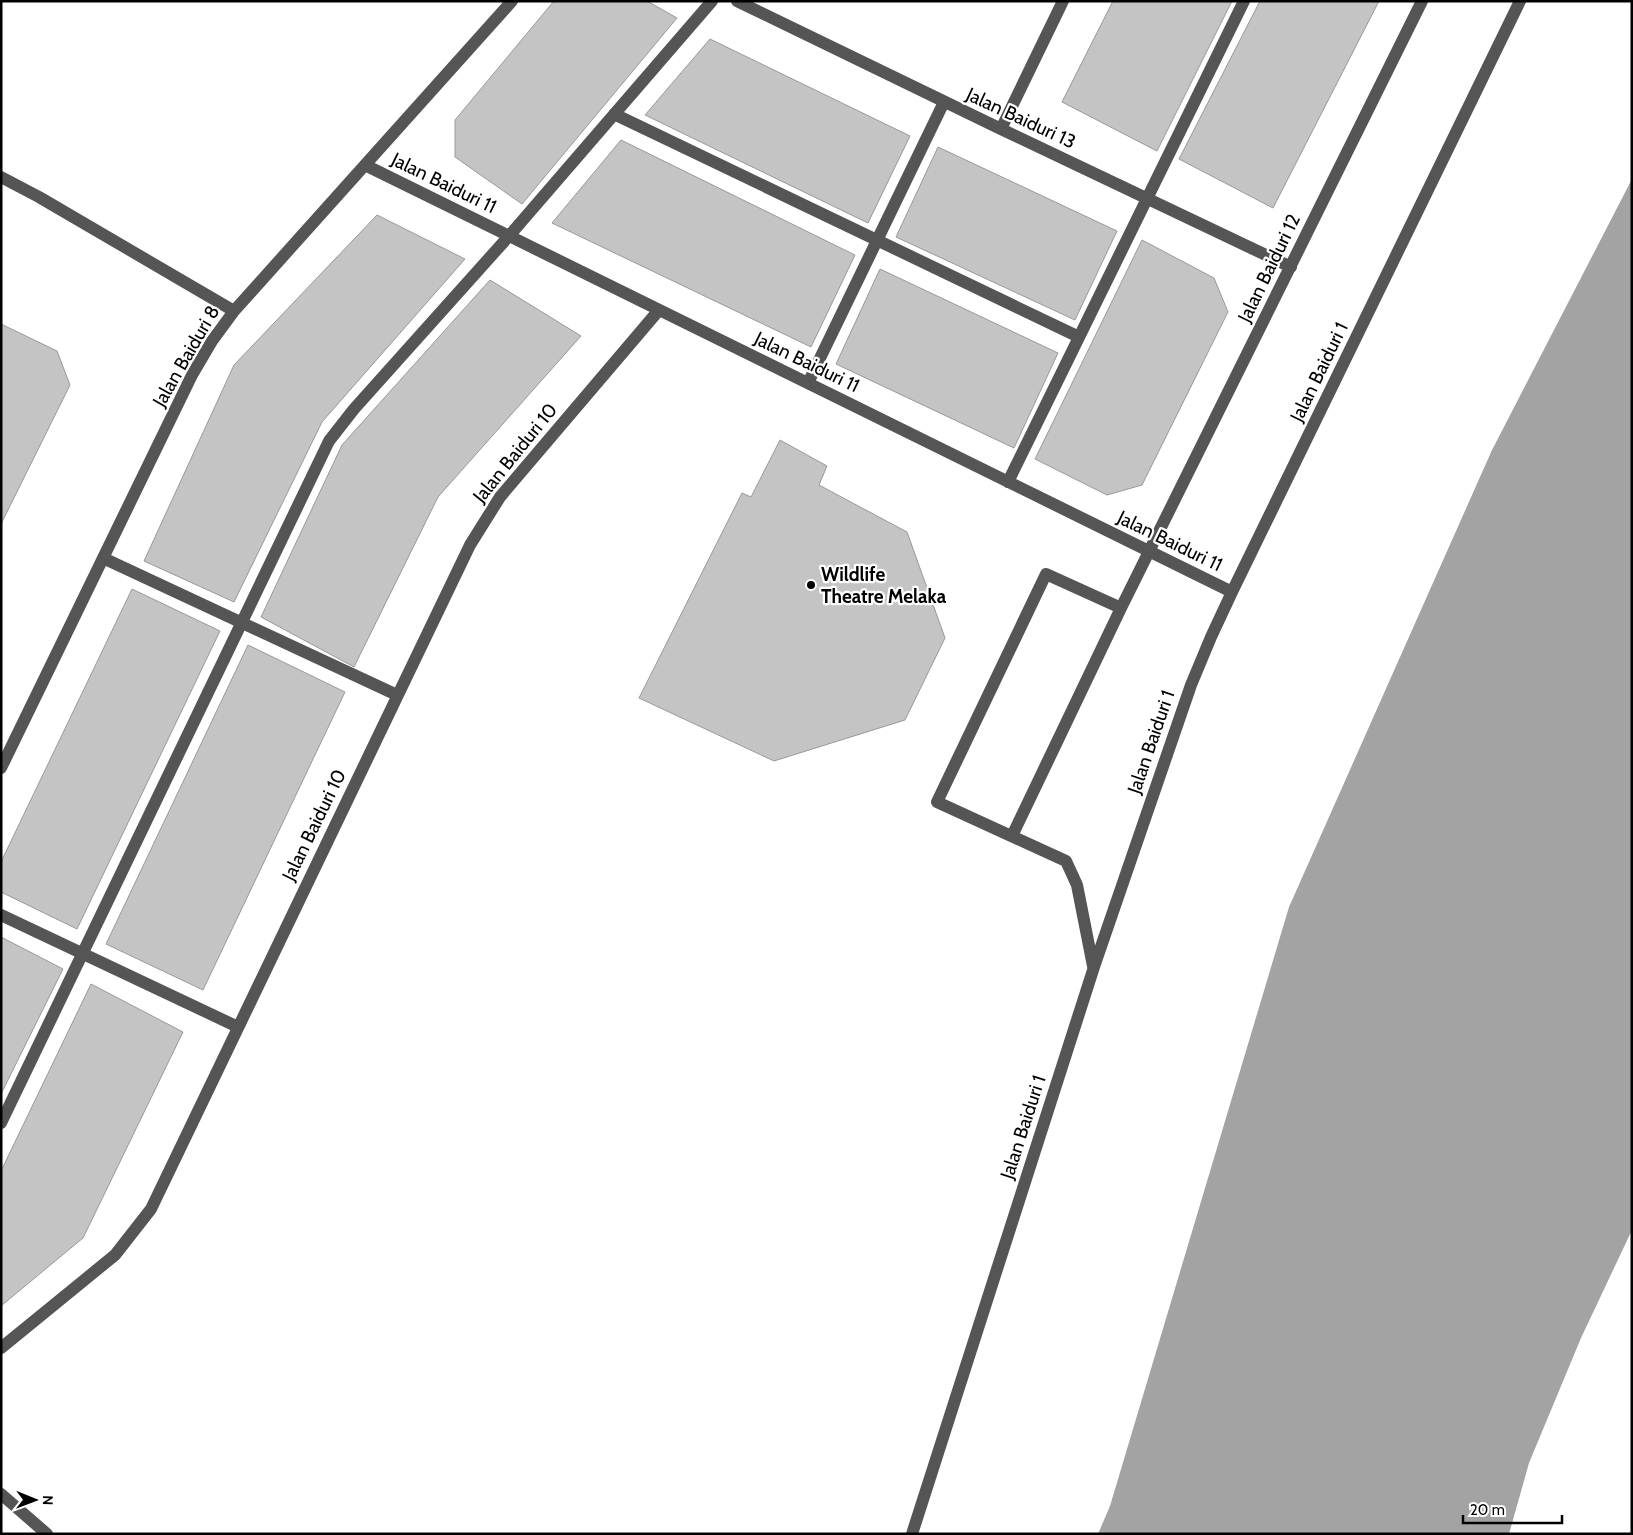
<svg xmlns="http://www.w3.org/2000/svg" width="1633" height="1535" font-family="Cabin,sans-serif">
<rect width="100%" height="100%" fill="#fff"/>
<path fill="#a3a3a3" d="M1632,179V1230L1581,1338L1529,1463L1509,1534H1098L1110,1506L1289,907L1492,450Z"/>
<path fill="#c4c4c4" stroke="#999" d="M554,1H647L677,18L522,204L455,157V120Z
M1113,1H1232L1157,151L1062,102Z
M1260,1H1379L1273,208L1179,159Z
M710,39L910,136L868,223L645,115Z
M621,140L855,255L811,347L552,223Z
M938,147L1117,231L1075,320L896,237Z
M377,215L465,259L322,422L234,602L144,561L234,365Z
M1142,240L1214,278L1228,312L1142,485L1107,495L1035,459Z
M880,269L1058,353L1014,448L836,364Z
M490,280L581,336L438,497L354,667L261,617L342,445Z
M1,324L57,351L70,385L1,524Z
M780,440L827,466L819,485L907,532L945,638L905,720L774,761L639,698L742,493L751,497Z
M132,589L220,631L77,929L1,892V862Z
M248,645L345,692L203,990L106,944Z
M1,937L63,969L1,1094Z
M91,984L183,1032L83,1238L1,1306V1171Z"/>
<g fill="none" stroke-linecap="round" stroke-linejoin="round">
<path stroke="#555" stroke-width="12" d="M737,1L1001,129L1291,267
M614,114L1079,337
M1001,129L1063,1
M365,165L1232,592
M1,177L39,197L234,311
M808,383L944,102
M1008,482L1244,1
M103,558L397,695
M1,768L192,375L212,341L234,311L512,1
M1012,836L1121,608L1422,1
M1,915L238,1027
M1093,966L1077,885L1066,861L937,802L1046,574L1121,608
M1,1123L329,441L354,409L509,236L712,1
M1,1348L115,1255L151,1209L470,545L500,497L659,310
M1,1494L47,1534
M912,1534L1094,967L1191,685L1211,637L1232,592L1520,1"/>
</g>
<circle fill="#000" stroke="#fff" stroke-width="2" cx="811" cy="585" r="5"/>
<g text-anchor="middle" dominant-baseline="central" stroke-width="4.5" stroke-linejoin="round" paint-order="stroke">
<g font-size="19" fill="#000" stroke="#fff">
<text transform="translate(1021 118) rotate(25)">Jalan Baiduri 13</text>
<text transform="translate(444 183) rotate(26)">Jalan Baiduri 11</text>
<text transform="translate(1269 268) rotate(-64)">Jalan Baiduri 12</text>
<text transform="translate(186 356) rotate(-60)">Jalan Baiduri 8</text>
<text transform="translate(807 362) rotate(26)">Jalan Baiduri 11</text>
<text transform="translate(1319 372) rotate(-64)">Jalan Baiduri 1</text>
<text transform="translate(515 453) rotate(-51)">Jalan Baiduri 10</text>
<text transform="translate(1170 541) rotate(26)">Jalan Baiduri 11</text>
<text transform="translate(1151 742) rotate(-71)">Jalan Baiduri 1</text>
<text transform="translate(314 825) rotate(-64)">Jalan Baiduri 10</text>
<text transform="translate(1023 1127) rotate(-72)">Jalan Baiduri 1</text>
</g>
<g font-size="19" font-weight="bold" fill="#000" stroke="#fff" text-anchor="start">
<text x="821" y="574">Wildlife<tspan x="821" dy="22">Theatre Melaka</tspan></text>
</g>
</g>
<rect width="1633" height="1535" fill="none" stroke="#000000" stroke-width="5"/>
<g transform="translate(35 1500) rotate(91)" stroke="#ffffff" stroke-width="4" paint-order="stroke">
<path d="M0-4L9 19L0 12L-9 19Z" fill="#000000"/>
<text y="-8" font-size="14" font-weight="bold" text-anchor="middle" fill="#000000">N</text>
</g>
<path d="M1463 1515v8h99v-8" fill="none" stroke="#000000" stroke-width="2.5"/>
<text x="1470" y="1515" font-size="15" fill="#000000" stroke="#ffffff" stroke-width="4" paint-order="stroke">20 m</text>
</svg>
